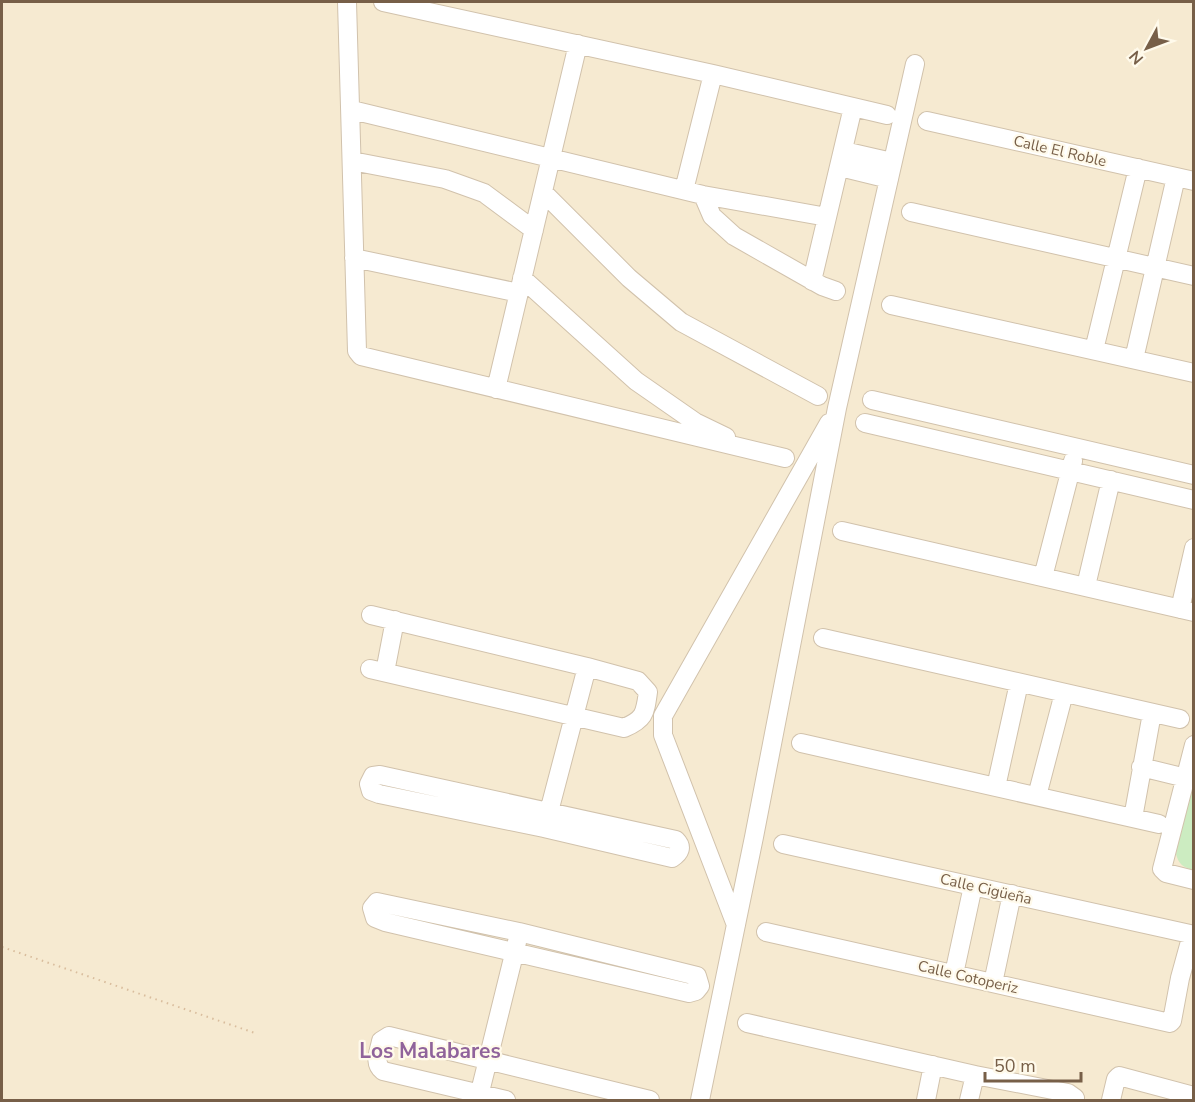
<svg xmlns="http://www.w3.org/2000/svg" width="1195" height="1102" font-family="'Nunito Sans',sans-serif">
<rect width="100%" height="100%" fill="#fdf7e4"/>
<path fill="#f6ead1" d="M2,2H1193V1100H2Z"/>
<path fill="#ccecc1" d="M1193,780V870C1183,867 1179,865 1176,854Z"/>
<g fill="none" stroke-linecap="round" stroke-linejoin="round">
<g stroke="#d1c2ac" stroke-width="20">
<path id="minor" d="M347,2L357,351L361,356L785,458
M383,2L713,74L887,115
M352,110L703,195L827,217
M927,121L1194,181
M844,151L892,162
M352,161L445,179L484,193L534,230
M840,167L889,179
M684,190L713,74
M543,192L629,278L681,322L818,396
M703,195L712,216L734,236L822,286L836,291
M911,212L1194,276
M354,258L519,293
M522,278L636,381L695,422L726,437
M812,281L853,107
M891,305L1194,373
M1094,350L1138,168
M1134,359L1176,177
M496,389L578,44
M872,400L1194,475
M865,423L1194,500
M842,531L1194,612
M1043,577L1073,461
M1086,586L1111,480
M1180,609L1194,548
M823,638L1180,719
M370,669L624,728C645,719 645,713 648,692L638,681L587,667L371,615
M385,672L395,620
M801,743L1159,824
M1194,745L1162,869L1166,873L1194,880
M1141,767L1186,778
M380,775L676,840C683,847 680,853 672,858L544,828L379,794L371,791L369,784L373,776Z
M996,787L1019,683
M1037,796L1064,693
M1133,818L1152,713
M546,823L587,667
M377,902L519,932L697,976L700,986L696,991L689,993L385,922L375,918L372,908Z
M736,925L663,735V716L829,423
M766,932L1170,1023L1172,1021L1180,978L1191,938L1190,934L783,844
M954,974L973,886
M993,983L1012,894
M747,1023L975,1075L1068,1093L1075,1098L1074,1100
M478,1100L517,942
M506,1100L383,1071C373,1063 379,1052 381,1041L389,1036L650,1100
M700,1100L754,837L837,408L915,64
M926,1100L933,1065
M969,1100L975,1075
M1111,1100L1116,1079L1119,1076L1194,1096"/>
</g>
<path stroke="#d9bd9d" stroke-width="2" stroke-dasharray="1.5 4.5" stroke-linecap="butt" d="M2,947L255,1033"/>
<use href="#minor" stroke="#fff" stroke-width="18"/>
</g>
<g text-anchor="middle" dominant-baseline="central" stroke-width="4.5" stroke-linejoin="round" paint-order="stroke">
<g font-size="15" fill="#775f48" stroke="#fffaeb">
<text transform="translate(1060 151) rotate(13)">Calle El Roble</text>
<text transform="translate(986 889) rotate(13)">Calle Cigüeña</text>
<text transform="translate(968 977) rotate(13)">Calle Cotoperiz</text>
</g>
<g font-size="21" font-weight="bold" fill="#90639b" stroke="#fffaeb">
<text x="430" y="1051">Los Malabares</text>
</g>
</g>
<rect width="1195" height="1102" fill="none" stroke="#775f48" stroke-width="6"/>
<g transform="translate(1147 48) rotate(229)" stroke="#fffaeb" stroke-width="4.5" paint-order="stroke">
<path d="M0-4.5L10 22L0 15L-10 22Z" fill="#775f48"/>
<text y="-9" font-size="16" font-weight="bold" text-anchor="middle" fill="#775f48">N</text>
</g>
<path d="M985 1072v9h96v-9" fill="none" stroke="#775f48" stroke-width="3"/>
<text x="994" y="1072" font-size="18" fill="#775f48" stroke="#fffaeb" stroke-width="4.5" paint-order="stroke">50 m</text>
</svg>
